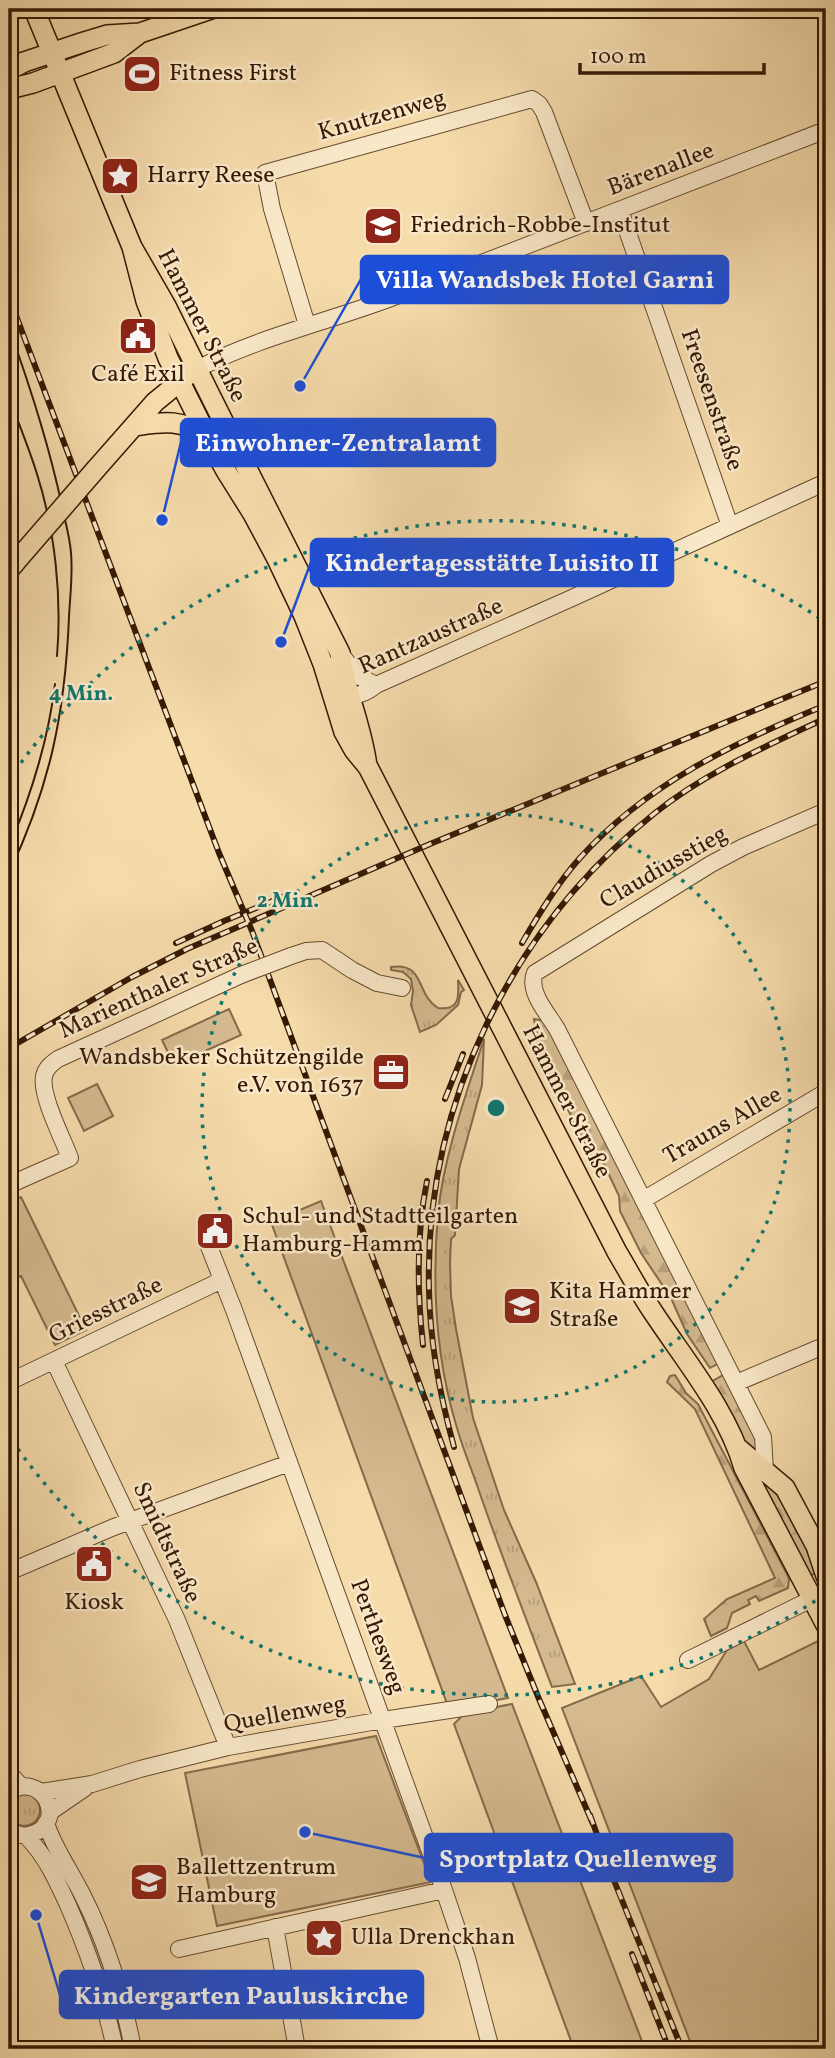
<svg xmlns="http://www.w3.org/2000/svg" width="835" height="2058" font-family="Vollkorn,serif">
<defs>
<pattern id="grass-tufts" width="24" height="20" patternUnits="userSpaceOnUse" patternTransform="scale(1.75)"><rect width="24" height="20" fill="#d5ba8f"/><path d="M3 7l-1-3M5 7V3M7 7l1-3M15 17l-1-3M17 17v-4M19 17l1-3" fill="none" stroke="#b79f7a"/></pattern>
<pattern id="forest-firs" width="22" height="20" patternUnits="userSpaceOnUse" patternTransform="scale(1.75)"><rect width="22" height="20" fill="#d5ba8f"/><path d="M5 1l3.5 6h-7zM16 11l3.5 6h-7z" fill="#b79f7a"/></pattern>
</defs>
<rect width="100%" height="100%" fill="#f6dbab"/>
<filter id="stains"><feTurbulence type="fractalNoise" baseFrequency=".00286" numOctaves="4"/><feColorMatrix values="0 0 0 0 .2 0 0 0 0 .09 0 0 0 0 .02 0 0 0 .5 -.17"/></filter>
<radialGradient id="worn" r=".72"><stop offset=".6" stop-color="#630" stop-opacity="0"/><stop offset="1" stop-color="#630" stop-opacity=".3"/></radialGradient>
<path fill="url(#grass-tufts)" stroke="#856a4a" stroke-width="2" d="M391,967C426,962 415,994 438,1008C460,1011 459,996 458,980L464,990L461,992L458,1005L436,1025L420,1032L411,1005L413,991L411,979L403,972L391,970Z
M484,1039L482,1085L459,1169L455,1235L451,1239L450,1263L451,1296L456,1329L473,1418L504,1510L536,1582L575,1684L552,1687C527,1621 501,1555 478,1488C471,1468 463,1449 457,1428C436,1360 432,1284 438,1213C444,1155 466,1094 484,1039Z
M8 1810a16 16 0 1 1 32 0a16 16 0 1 1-32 0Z
M50,1849C60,1868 72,1887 81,1906C101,1952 117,2001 127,2049H122L47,1851Z"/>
<path fill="url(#forest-firs)" stroke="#856a4a" stroke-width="2" d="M534,1019L546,1021L719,1363L710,1368L687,1334L671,1298L641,1253L620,1211L619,1196L603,1162L596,1164L538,1052L539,1048Z
M725,1374L754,1430L759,1458L747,1447L711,1382Z
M675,1375L686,1393L698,1404L789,1578L788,1588L759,1601L756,1596L748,1600L750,1604L732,1613L727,1628L711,1636L704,1619L727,1599L775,1578L695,1409L667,1382L670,1376Z
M751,1466L775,1484L818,1572L809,1576Z"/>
<path fill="#d5ba8f" stroke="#856a4a" stroke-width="2" d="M229,1009L241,1035L174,1065L162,1040Z
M97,1084L113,1116L84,1131L68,1098Z
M21,1197L86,1330L55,1345L21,1276L13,1279L9,1269V1202Z
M321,1201L508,1698L449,1709L271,1222Z
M820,1640L826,1651V2049H693L562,1708L641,1676L661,1707L709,1679L727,1650L744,1641L759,1670Z
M512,1704L645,2049H574L454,1724L465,1713Z
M376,1736L431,1882L217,1926L185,1773Z"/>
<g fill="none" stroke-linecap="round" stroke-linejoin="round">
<g stroke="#654a2e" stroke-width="18">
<path id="minor" d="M620,210L730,526
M307,325L272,209L265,173L532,99L539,104L544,112L586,223
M197,369C259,337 327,322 391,298C537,243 681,185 826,130
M340,653L358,676L376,685
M340,690C353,699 364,695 376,685L572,598L826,482
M291,956L306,951L322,950L352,970L377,983L402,988
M9,1185L70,1158C63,1139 40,1095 44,1076C46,1068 51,1064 58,1059L241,975
M643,1200L826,1092
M208,1244L234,1310L444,1890L467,1958L491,2049
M54,1361L177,1620L228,1747
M9,1382L222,1280
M736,1383L826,1345
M765,1470L763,1437L557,1029C548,1014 527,991 535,973L711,864L743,847L826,811
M9,1572L114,1527L289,1463
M688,1660L826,1592
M9,1773L21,1786
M9,1792C41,1770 67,1819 35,1833C25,1838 17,1835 9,1830
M41,1792L92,1784L140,1769L228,1747L383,1720L489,1704
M50,1812L85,1788
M46,1823C54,1849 71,1871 83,1896C107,1944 123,1996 133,2049
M26,1836C46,1856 56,1879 68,1905C88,1951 105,2000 115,2049
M275,1927L297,2049
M179,1949L444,1890"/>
</g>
<g stroke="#351904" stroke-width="22">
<path id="major" d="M34,9L132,247L166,306L211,397L340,653C345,691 362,726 367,766
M9,70L24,62L84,42L107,35L140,33L211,9
M9,89L33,83L114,53L140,33
M132,247L146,301L168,358L209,440L226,471L253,514L276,557L304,616L323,664L344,732L354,750L368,767L617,1252C629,1272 640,1293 653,1312C686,1362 727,1410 744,1468L826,1625
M134,426C163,422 181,418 206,437
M96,469L155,402L188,375
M9,570L25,551
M739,1449L785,1488L816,1546L826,1576"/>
</g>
<use href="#minor" stroke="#f9e8c8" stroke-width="16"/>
<use href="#major" stroke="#f6dbab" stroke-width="19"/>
<path stroke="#351904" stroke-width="2" d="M9,328C30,386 49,445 62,506C65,521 70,538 71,553C73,574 70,596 69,617C65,714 50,786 9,873
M9,397C18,422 29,448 37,474C55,531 62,596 57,656
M9,847C32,793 48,742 55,684"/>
<g stroke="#351904" stroke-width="6">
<path id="rail" d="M9,297L219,853L252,931L505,1615L539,1699L593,1824
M176,943L224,921L285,896
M522,943C539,914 557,884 579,859C646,784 735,742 826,705
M9,1048L132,977L187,949L430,844L826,681
M445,1099L463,1054
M423,1345C417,1290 416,1235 427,1181
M454,1447C440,1396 430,1343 429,1290C424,1105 511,928 655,813C706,772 767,746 826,718
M590,1815L611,1873L682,2049
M632,1954L669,2049"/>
</g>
<use href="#rail" stroke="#f9e8c8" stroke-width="3.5" stroke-dasharray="10" stroke-linecap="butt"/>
<g stroke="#654a2e" stroke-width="18" stroke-linecap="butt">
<path id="minor-bridge" d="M241,975L291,956"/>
</g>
<g stroke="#351904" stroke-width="22" stroke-linecap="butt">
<path id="major-bridge" d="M25,551L96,469"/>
</g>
<use href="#minor-bridge" stroke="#f9e8c8" stroke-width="16"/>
<use href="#major-bridge" stroke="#f6dbab" stroke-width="19"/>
</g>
<g fill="none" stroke="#0f766e" stroke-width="3.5" stroke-dasharray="3.5 7">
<circle cx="496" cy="1108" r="294"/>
<path d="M824 1595A587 587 0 0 1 9 1436M9 780A587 587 0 0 1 824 621"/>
</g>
<defs>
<g id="stadium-square" transform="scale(2.0125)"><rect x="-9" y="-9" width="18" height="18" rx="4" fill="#8f2418" stroke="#f9e8c8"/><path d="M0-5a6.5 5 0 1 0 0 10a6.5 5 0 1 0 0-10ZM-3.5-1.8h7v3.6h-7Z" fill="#fff"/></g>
<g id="sight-square" transform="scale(2.0125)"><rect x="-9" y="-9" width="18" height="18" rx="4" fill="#8f2418" stroke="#f9e8c8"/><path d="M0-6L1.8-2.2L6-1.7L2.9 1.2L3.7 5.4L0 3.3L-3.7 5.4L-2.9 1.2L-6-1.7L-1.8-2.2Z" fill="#fff"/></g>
<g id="school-square" transform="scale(2.0125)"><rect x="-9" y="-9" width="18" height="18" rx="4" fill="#8f2418" stroke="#f9e8c8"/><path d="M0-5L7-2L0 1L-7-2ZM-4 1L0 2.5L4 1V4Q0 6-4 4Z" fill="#fff"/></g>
<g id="civic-square" transform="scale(2.0125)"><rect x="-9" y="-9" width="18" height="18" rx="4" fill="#8f2418" stroke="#f9e8c8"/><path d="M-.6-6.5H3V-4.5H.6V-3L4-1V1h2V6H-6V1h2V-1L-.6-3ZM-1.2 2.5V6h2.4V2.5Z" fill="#fff"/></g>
<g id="office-square" transform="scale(2.0125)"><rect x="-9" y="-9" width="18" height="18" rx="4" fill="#8f2418" stroke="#f9e8c8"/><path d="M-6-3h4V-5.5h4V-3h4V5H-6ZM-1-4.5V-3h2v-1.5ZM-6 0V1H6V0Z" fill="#fff"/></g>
</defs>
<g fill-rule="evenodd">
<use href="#stadium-square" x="142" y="74"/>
<use href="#sight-square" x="120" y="176"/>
<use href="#school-square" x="383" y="226"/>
<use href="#civic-square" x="138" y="336"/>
<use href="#office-square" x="391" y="1072"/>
<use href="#civic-square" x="215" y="1231"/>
<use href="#school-square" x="522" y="1306"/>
<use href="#civic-square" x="94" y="1564"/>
<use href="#school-square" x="149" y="1882"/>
<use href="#sight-square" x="324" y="1938"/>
</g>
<g text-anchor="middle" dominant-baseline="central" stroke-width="5" stroke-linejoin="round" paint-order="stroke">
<g font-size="24" fill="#351904" stroke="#f9e8c8" text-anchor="start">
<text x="169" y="74">Fitness First</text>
<text x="147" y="176">Harry Reese</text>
<text x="410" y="226">Friedrich-Robbe-Institut</text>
<text x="138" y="375" text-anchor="middle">Café Exil</text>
<text x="364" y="1058" text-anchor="end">Wandsbeker Schützengilde<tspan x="364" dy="28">e.V. von 1637</tspan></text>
<text x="242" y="1217">Schul- und Stadtteilgarten<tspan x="242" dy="28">Hamburg-Hamm</tspan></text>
<text x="549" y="1292">Kita Hammer<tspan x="549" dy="28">Straße</tspan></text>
<text x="94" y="1603" text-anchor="middle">Kiosk</text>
<text x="176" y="1868">Ballettzentrum<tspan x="176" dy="28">Hamburg</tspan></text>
<text x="351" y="1938">Ulla Drenckhan</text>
</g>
<g font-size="24" fill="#351904" stroke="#f9e8c8">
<text transform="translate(382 116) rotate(-16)">Knutzenweg</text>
<text transform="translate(661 170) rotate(-21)">Bärenallee</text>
<text transform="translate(201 326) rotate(63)">Hammer Straße</text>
<text transform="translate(711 400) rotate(71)">Freesenstraße</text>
<text transform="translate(431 637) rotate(-24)">Rantzaustraße</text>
<text transform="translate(664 868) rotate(-30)">Claudiusstieg</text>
<text transform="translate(159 989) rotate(-24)">Marienthaler Straße</text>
<text transform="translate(566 1102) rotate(63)">Hammer Straße</text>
<text transform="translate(723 1126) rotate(-30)">Trauns Allee</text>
<text transform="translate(106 1311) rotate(-26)">Griesstraße</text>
<text transform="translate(166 1543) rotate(65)">Smidtstraße</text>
<text transform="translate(377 1637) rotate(70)">Perthesweg</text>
<text transform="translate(285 1715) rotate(-10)">Quellenweg</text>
</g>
</g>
<circle cx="496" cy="1108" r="10" fill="#0f766e" stroke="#f9e8c8" stroke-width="3.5"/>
<g font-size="21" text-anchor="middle" font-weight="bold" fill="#0f766e" stroke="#f9e8c8" stroke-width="5" stroke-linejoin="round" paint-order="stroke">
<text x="81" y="700">4 Min.</text>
<text x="288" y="907">2 Min.</text>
</g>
<path fill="none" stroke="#1d4ed8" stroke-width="2.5" d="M300 386L361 279M162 520L181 442M281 642L311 562M305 1832L425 1858M36 1915L60 1995"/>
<g fill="#1d4ed8" stroke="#f9e8c8" stroke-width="2.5">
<circle cx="300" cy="386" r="7"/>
<circle cx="162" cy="520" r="7"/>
<circle cx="281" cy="642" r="7"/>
<circle cx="305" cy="1832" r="7"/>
<circle cx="36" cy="1915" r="7"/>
</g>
<g fill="#1d4ed8" stroke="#1d4ed8" stroke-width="2.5">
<rect x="361" y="256" width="367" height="47" rx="7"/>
<rect x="181" y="419" width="314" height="47" rx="7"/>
<rect x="311" y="539" width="362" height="47" rx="7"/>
<rect x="425" y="1834" width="307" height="47" rx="7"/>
<rect x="60" y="1971" width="363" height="47" rx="7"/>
</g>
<g font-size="26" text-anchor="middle" font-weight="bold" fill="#fff">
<text x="545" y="288">Villa Wandsbek Hotel Garni</text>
<text x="338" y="451">Einwohner-Zentralamt</text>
<text x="492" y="571">Kindertagesstätte Luisito II</text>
<text x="578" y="1867">Sportplatz Quellenweg</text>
<text x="241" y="2004">Kindergarten Pauluskirche</text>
</g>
<rect width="835" height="2058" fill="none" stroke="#f6dbab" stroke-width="35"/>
<rect x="10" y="10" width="814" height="2037" fill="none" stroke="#351904" stroke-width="3.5"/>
<rect x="18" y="18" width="800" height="2023" fill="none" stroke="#351904" stroke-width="2"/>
<path d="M580 63v10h184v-10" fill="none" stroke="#351904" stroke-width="3.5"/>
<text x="590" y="63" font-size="21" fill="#351904" stroke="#f9e8c8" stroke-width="5" paint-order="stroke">100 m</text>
<rect width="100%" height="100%" filter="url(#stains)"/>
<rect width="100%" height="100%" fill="url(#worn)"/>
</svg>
